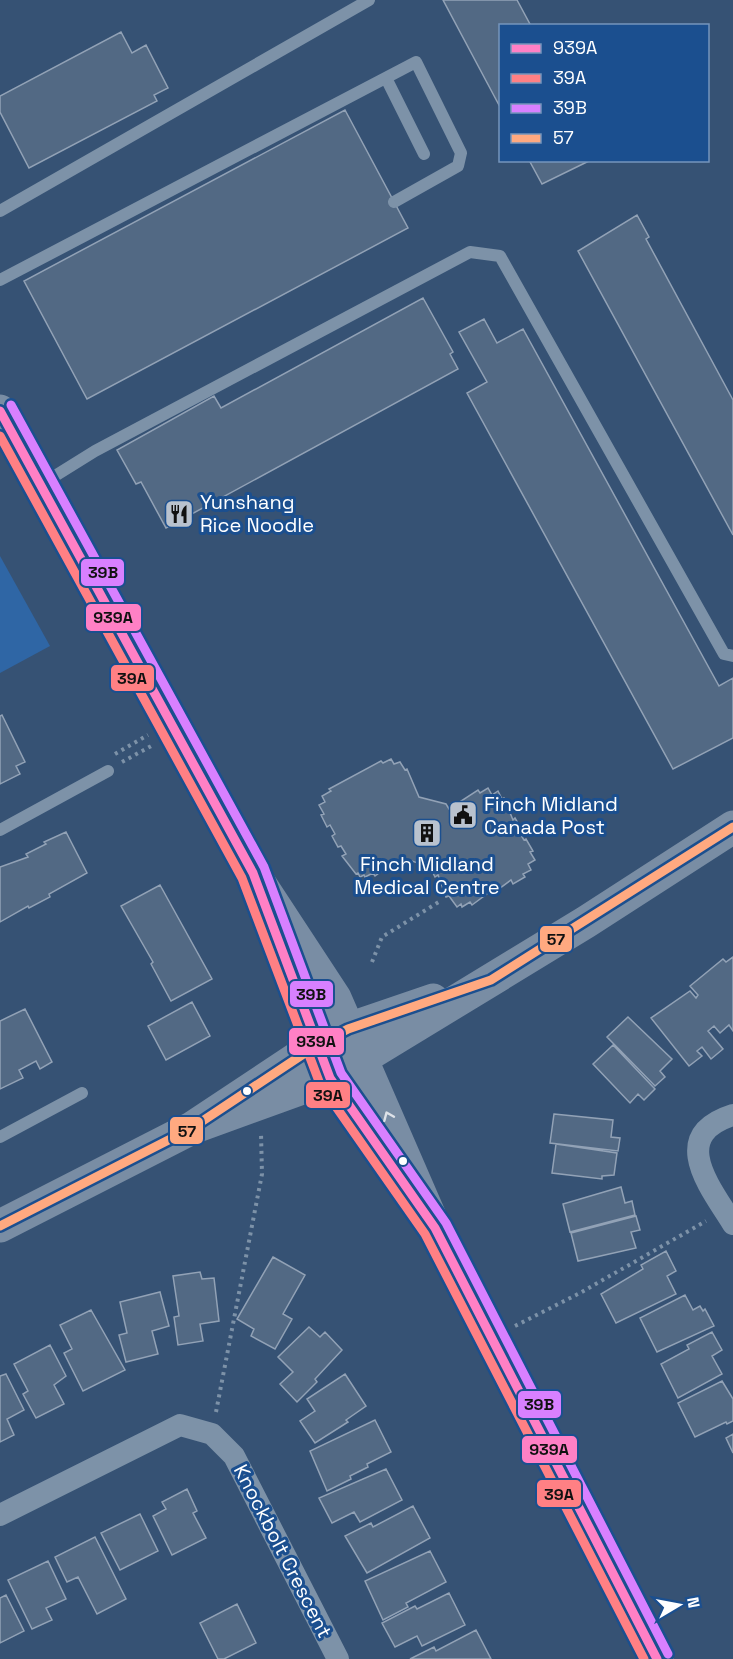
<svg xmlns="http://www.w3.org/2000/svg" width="733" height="1659" font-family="'Space Grotesk',sans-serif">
<rect width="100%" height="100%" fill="#365274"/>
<path fill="#2f66a5" d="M0,556L50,646L0,673Z"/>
<path fill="#526984" stroke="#92a2b6" stroke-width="1.5" d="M443,0H517L531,26H500V107Z
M121,32L132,53L146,45L168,88L154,95L157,101L29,168L0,112V96Z
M345,110L408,228L87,399L24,281Z
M529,160H591L542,184Z
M637,215L649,237L646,239L733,400V535L578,251Z
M423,298L453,352L450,354L458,369L166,528L141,482L136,484L117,450L214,396L221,408Z
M484,319L497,343L523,329L719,686L733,678V738L673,769L467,393L487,382L459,332Z
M2,715L25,762L16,766L20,774L0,784V716Z
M391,759L394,764L400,762L405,770L407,769L419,797L446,804L449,809L478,790L480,793L488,788L492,795L498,791L502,799L504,798L513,820L515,818L522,830L519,832L524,840L526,839L533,851L530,852L535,860L528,864L531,870L523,874L525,877L513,884L511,880L492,894L491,891L472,905L470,902L462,907L461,904L457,907L449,896L446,897L438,875L435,877L430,867L406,859L395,865L394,862L375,876L373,873L365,877L364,875L360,877L358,873L356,874L342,856L346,854L341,846L338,847L332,836L335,834L330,825L327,827L321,815L324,814L319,805L325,802L322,796L331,791L329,789L381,761L383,763Z
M66,832L87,873L49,894L50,897L29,908L28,906L0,922V867L28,857L26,854L46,844L44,842Z
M160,885L212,979L171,1001L151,964L153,962L121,906Z
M733,957V1031L729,1025L720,1033L714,1026L708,1031L723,1049L711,1059L702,1047L697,1051L702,1056L689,1066L651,1018L690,991L696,998L698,995L690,986L723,959L726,962Z
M192,1002L210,1036L166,1060L148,1026Z
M25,1009L52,1062L40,1069L36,1061L19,1070L23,1078L0,1089V1021Z
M628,1017L672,1059L660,1071L665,1077L655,1086L607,1037Z
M613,1045L655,1089L644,1100L638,1094L630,1103L593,1064Z
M554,1114L613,1120L611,1137L620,1138L618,1151L550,1143Z
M556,1144L617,1153L614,1175L602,1176V1179L552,1173Z
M621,1187L625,1203L632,1201L635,1215L570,1232L563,1204Z
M636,1216L640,1230L631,1232L636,1248L578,1261L571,1233Z
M666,1251L676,1271L667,1276L676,1294L616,1323L601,1294L643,1269L641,1265Z
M273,1257L305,1275L283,1314L292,1319L275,1349L251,1336L254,1329L237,1319Z
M200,1272L202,1279L214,1278L219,1321L200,1324L203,1341L178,1345L174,1317L179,1316L173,1276Z
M160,1292L169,1326L152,1331L158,1354L126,1362L119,1335L127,1333L120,1302Z
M685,1295L693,1310L700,1306L703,1311L705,1309L714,1326L657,1352L640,1318Z
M91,1310L125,1370L83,1391L64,1353L72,1349L60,1325Z
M309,1327L320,1337L325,1332L342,1350L315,1379L317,1382L297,1402L280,1384L293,1372L278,1357Z
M712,1332L722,1350L712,1356L722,1374L678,1398L661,1364L689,1349L687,1345Z
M50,1345L66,1376L54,1385L64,1404L36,1418L23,1394L28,1391L14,1364Z
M6,1374L24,1410L7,1419L14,1435L0,1442V1376Z
M345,1374L366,1406L346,1420L348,1422L315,1443L300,1421L315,1411L307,1399Z
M722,1381L733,1399V1421L727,1424L726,1422L695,1437L678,1403Z
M375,1420L391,1452L367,1464L368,1467L350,1476L351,1479L327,1491L310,1451Z
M733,1434V1453L726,1438Z
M386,1469L402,1500L360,1522L354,1512L332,1523L319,1498Z
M187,1489L197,1511L193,1513L206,1538L172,1555L153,1516L166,1509L162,1502Z
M413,1506L430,1538L367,1573L345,1536L371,1523L373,1527Z
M140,1514L158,1551L120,1570L101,1533Z
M95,1537L126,1599L97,1614L78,1577L67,1582L55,1557Z
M430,1551L446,1582L406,1603L408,1607L383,1620L365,1581Z
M48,1561L66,1599L46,1608L52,1620L32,1629L8,1580Z
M449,1593L465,1625L422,1646L417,1636L395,1647L382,1623L415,1606L417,1609Z
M6,1595L24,1631L0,1643V1598Z
M237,1604L256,1643L224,1659H218L200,1623Z
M476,1630L491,1659H410L434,1647L436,1651Z"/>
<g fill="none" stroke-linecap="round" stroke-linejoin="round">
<path stroke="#7d92a8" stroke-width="4" stroke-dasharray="3 4.5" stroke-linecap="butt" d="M115,754L148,735
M122,762L153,745
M372,962L382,937L442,900
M515,1326L580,1293L706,1221
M216,1412L262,1174L261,1133"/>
<path stroke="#7d92a8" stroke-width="12" d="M386,78L424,154
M0,211L369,0
M0,280L416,62L461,153L458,166L394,202
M42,484L95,451L470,252L500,256L724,654L733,656
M0,830L108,771
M0,1137L82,1093"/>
<path stroke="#7d92a8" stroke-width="22" d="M733,1115C667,1136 711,1188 733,1224
M0,1515L180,1425L212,1434L234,1456L338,1659"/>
<path stroke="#798da4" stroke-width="33" d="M0,411L253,873L335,998L435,1228L657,1659
M278,937L330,1078L398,1175
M192,1128L330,1078L586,922L733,827
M0,1226L192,1128L317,1045L348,1029L433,1000"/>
<g stroke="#1b4f8f" stroke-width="14">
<path id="bus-1" d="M0,411L253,873L330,1078L435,1228L657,1659"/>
</g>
<g stroke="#1b4f8f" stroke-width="14">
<path id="bus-2" d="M0,436L242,878L320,1084L425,1234L644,1659"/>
</g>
<g stroke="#1b4f8f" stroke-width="14">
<path id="bus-3" d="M11,405L264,867L341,1073L446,1223L668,1654"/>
</g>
<g stroke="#1b4f8f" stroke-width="14">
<path id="bus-4" d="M0,1226L192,1128L317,1045L348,1029L491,980L733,827"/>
</g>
<use href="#bus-1" stroke="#ff80c5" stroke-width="9"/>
<use href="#bus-2" stroke="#ff8084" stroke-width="9"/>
<use href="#bus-3" stroke="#d880ff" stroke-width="9"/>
<use href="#bus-4" stroke="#ffa980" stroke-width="9"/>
</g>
<defs><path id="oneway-chevron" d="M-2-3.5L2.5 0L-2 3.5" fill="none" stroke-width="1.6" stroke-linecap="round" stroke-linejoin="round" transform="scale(1.5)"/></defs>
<use stroke="#dee2e8" href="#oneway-chevron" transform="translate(388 1116) rotate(-113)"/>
<defs>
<g id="restaurant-square" transform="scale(1.5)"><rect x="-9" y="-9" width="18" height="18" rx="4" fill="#b9c2ce" stroke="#1b4f8f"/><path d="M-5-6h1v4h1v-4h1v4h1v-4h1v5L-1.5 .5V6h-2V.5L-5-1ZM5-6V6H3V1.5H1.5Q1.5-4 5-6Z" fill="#111"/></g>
<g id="civic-square" transform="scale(1.5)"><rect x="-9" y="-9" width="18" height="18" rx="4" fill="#b9c2ce" stroke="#1b4f8f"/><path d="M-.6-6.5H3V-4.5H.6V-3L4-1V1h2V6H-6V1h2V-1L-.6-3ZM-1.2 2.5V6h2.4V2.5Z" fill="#111"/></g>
<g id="building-square" transform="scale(1.5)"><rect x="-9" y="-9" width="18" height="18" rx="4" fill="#b9c2ce" stroke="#1b4f8f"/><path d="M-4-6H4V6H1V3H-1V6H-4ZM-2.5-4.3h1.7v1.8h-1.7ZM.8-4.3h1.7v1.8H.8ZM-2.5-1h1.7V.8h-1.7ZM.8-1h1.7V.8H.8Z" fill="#111"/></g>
</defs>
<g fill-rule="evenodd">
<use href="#restaurant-square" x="179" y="514"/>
<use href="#civic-square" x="463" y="815"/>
<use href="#building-square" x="427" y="833"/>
</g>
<g fill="#fff" stroke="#1b4f8f" stroke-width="2">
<circle cx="247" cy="1091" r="5"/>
<circle cx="403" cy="1161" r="5"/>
</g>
<g text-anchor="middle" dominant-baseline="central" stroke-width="6" stroke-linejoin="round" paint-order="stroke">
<g font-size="20" fill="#fff" stroke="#1b4f8f" text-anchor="start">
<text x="200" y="502">Yunshang<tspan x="200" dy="23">Rice Noodle</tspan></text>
<text x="484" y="804">Finch Midland<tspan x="484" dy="23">Canada Post</tspan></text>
<text x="427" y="864" text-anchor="middle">Finch Midland<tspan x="427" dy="23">Medical Centre</tspan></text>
</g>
<g font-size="20" fill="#fff" stroke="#1b4f8f">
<text transform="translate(283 1551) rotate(63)">Knockbolt Crescent</text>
</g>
</g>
<g stroke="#1b4f8f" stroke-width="2">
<rect x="80" y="558" width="45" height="29" rx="6" fill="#d880ff"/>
<rect x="85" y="603" width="57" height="29" rx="6" fill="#ff80c5"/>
<rect x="110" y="664" width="45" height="28" rx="6" fill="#ff8084"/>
<rect x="539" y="925" width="34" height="28" rx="6" fill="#ffa980"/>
<rect x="289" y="980" width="45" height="28" rx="6" fill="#d880ff"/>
<rect x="288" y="1027" width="57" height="29" rx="6" fill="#ff80c5"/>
<rect x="305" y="1081" width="46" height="28" rx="6" fill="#ff8084"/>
<rect x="169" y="1116" width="35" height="29" rx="6" fill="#ffa980"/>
<rect x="517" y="1390" width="45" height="29" rx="6" fill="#d880ff"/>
<rect x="521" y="1435" width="57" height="29" rx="6" fill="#ff80c5"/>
<rect x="536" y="1479" width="46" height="29" rx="6" fill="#ff8084"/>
</g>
<g font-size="16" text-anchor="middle" font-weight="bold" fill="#111">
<text x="103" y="578">39B</text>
<text x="113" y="623">939A</text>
<text x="132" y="684">39A</text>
<text x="556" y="945">57</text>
<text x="311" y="1000">39B</text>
<text x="316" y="1047">939A</text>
<text x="328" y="1101">39A</text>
<text x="187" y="1137">57</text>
<text x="539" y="1410">39B</text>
<text x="549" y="1455">939A</text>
<text x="559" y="1500">39A</text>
</g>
<rect x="499" y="24" width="210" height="138" fill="#1b4f8f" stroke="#7695bc" stroke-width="1.5"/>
<rect x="511" y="44" width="30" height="9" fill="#ff80c5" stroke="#7695bc" stroke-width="1.5"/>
<text x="553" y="54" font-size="18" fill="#ffffff">939A</text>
<rect x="511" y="74" width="30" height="9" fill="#ff8084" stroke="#7695bc" stroke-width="1.5"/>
<text x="553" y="84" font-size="18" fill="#ffffff">39A</text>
<rect x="511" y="104" width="30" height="9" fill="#d880ff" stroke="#7695bc" stroke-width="1.5"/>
<text x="553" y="114" font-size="18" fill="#ffffff">39B</text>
<rect x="511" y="134" width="30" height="9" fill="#ffa980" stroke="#7695bc" stroke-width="1.5"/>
<text x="553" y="144" font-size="18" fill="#ffffff">57</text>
<g transform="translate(679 1605) rotate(80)" stroke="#1b4f8f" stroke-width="4.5" paint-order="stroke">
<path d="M0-4.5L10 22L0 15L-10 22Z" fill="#ffffff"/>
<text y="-9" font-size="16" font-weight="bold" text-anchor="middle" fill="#ffffff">N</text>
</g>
</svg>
